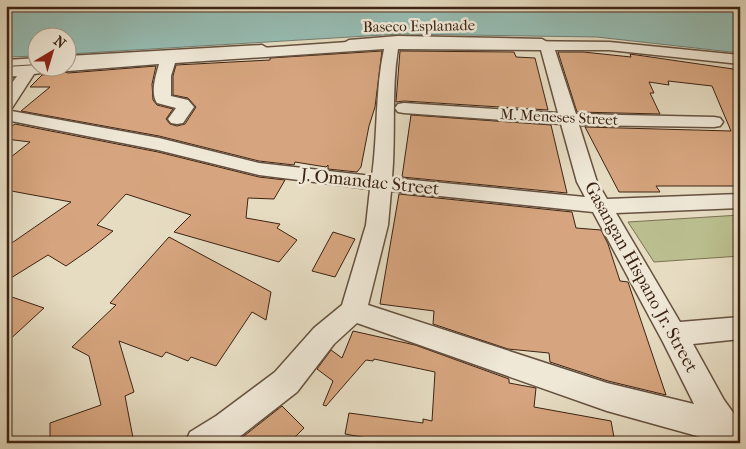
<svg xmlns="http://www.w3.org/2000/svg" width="746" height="449" font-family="'IM FELL French Canon',serif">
<rect width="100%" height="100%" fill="#e6dcc2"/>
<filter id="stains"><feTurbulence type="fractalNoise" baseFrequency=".004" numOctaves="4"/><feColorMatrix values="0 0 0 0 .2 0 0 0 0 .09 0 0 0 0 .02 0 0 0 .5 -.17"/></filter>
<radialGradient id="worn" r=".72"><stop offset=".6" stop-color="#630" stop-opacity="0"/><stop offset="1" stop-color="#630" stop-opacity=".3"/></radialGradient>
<path fill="#bbbf8f" stroke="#7c7151" d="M740,215V256L654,262L628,222Z"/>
<path fill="#96bcb2" stroke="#727f72" d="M6,6H740V53L597,37L400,34L68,54V38H38L37,56L6,57Z"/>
<path fill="#d6a57f" stroke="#3c2313" d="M382,51L375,107L369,126L361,167L357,172L328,169V165L326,167L295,162L294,165L259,161L159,136L21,111L50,87H30L42,75L56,73L60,70L68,73L156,66L152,84L153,100L157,105L173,109L166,119L170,124L177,126L185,124L196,107L188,98L173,95V76L176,65L270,60V58Z
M400,51L514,52L516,57L535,58L548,110L404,101L396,102Z
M558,52H583L631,57L630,54L740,70V186H656L660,192H619L585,127L731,131L712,86L668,81L669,85L649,82L654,93H650L660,114L577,112Z
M411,115L551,125L567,193L402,177Z
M15,124L158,152L259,177L285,180L274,199L248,198L246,218L280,224L277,228L297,240L279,262L174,232L191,215L126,194L97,225L113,231L92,248L66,266L48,255L6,281V247L71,202L6,190V161L30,142L6,139V130Z
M399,194L572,212L576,228L601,230L608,244L620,281L628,282L666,395L608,381L550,362L549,353L508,349L433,324L434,311L380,304Z
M333,232L355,239L335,277L312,271Z
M169,237L271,292L266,320L252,312L216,366L191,357L188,361L166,352L162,357L119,341L134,392L125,396L134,443H50V423L101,405L89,356L72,347L116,305L110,303Z
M6,295L44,308L6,343Z
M353,331L415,345L509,379V383L536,388L534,407L611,421L615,443H396L345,434L349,413L423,423V419L432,421L435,372L374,359L373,361L366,360L326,406L323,405L333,381L317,369L331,350L342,358Z
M282,406L304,428L289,443H235Z"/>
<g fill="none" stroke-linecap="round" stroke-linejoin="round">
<g stroke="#66513f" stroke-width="3">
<path id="pedestrian" d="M398,36L542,39L547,42L542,45L398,42L349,46L344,43L349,40Z
M262,45L267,48L266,50L68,62V56Z
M38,58V64L6,66V60Z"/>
</g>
<g stroke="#66513f" stroke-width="3">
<path id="minor" d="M405,40L609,42L740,55V64L609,50H555L576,114L714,117L720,118L723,122L720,126L714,127L579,125L597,182L607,199L740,194V208L616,213L680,322L740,317V339L693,344L724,400L740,422V443H716L715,441L607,411L357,323L334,344L297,392L238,438L231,443H185L190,432L216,416L275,372L314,328L342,305L366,225L370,189L259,175L158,150L6,120V110L159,138L259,163L372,176C378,134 375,90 384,49L175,63L171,76V96L188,100L194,107L183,123L177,124L171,123L168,119L176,108L157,103C150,93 156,75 159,64L68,71L61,68H68V61L348,42ZM398,49L541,50L558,113L404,103L398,104L395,108L398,112L404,113L561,124L577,182L585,197L392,178C396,135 391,91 398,49ZM391,191L593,212L663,342L694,404L607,383L368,305L388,225Z
M38,65V68H59L56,71L34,74L12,108L6,109V91L17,76L6,77V67Z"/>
</g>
<use href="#pedestrian" fill="#efe8d7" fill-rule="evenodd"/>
<use href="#minor" fill="#efe8d7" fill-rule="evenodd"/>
</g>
<g text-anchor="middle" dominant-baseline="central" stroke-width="5" stroke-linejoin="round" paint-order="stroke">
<g font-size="15" fill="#3c2313" stroke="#efe8d7">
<text transform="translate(419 26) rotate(-1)">Baseco Esplanade</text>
<text transform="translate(559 117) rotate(3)">M. Meneses Street</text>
</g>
<g font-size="18" fill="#3c2313" stroke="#efe8d7">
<text transform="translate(370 182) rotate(6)">J. Omandac Street</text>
<text transform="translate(641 277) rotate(61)">Gasangan Hispano Jr. Street</text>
</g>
</g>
<rect width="746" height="449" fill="none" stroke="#e6dcc2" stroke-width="25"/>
<rect x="8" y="8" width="731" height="434" fill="none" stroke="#3c2313" stroke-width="2.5"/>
<rect x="12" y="12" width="721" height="424" fill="none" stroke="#3c2313"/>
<g transform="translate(52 52) rotate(38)"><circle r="24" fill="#efe8d7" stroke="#a79989"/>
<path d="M0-4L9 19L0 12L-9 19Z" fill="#8f2418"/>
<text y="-8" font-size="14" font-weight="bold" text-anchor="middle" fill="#3c2313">N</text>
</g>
<rect width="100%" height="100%" filter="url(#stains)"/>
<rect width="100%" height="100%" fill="url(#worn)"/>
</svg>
